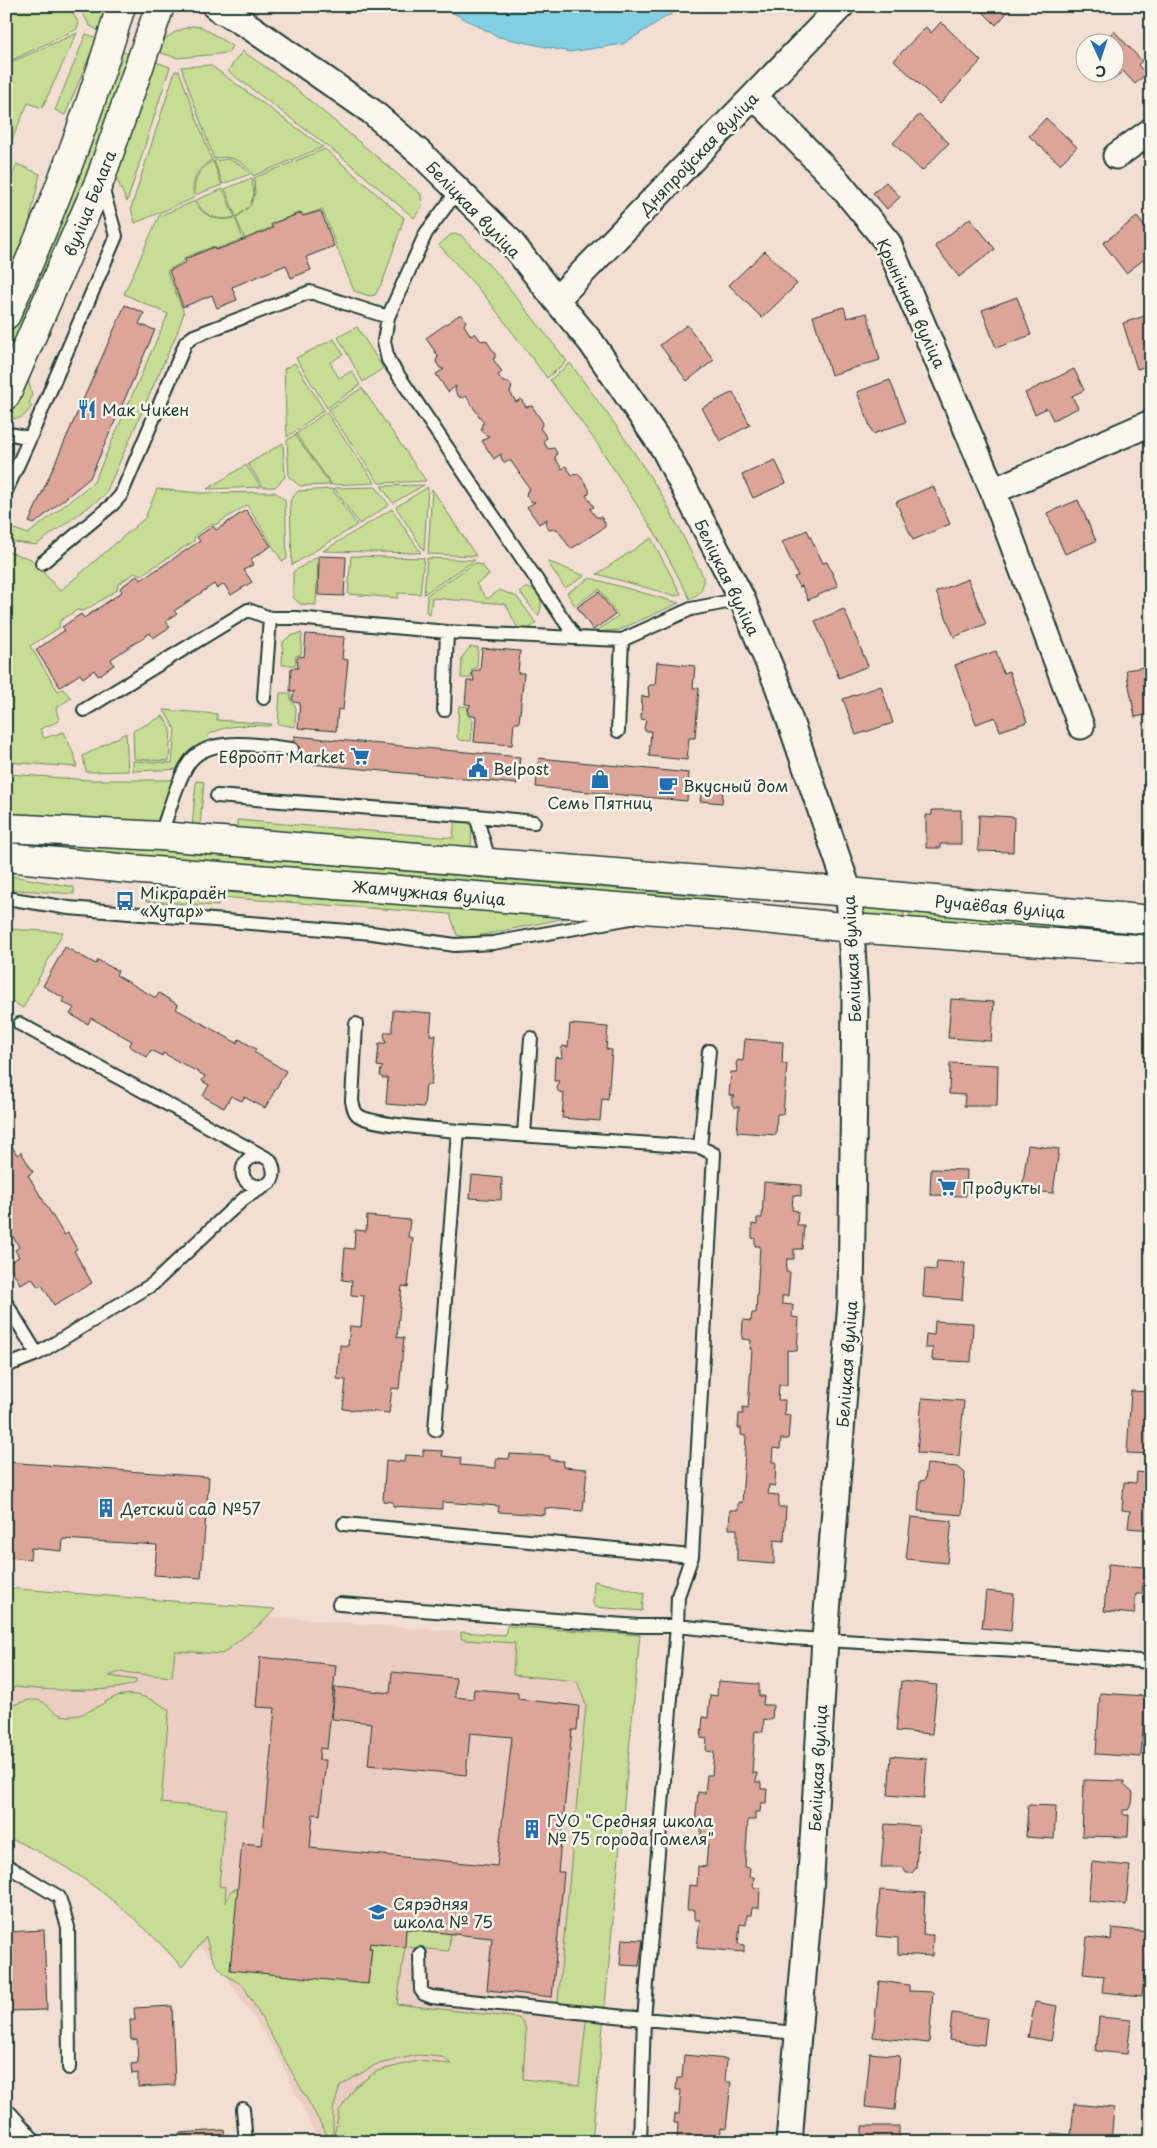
<svg xmlns="http://www.w3.org/2000/svg" width="1157" height="2148" font-family="'Playpen Sans',sans-serif">
<rect width="100%" height="100%" fill="#f2ded3"/>
<filter id="ink" filterUnits="userSpaceOnUse"><feTurbulence type="fractalNoise" baseFrequency=".02" numOctaves="2"/><feDisplacementMap in="SourceGraphic" scale="10" xChannelSelector="R" yChannelSelector="G"/><feConvolveMatrix kernelMatrix="1 2 1 2 8 2 1 2 1" color-interpolation-filters="sRGB"/></filter>
<g filter="url(#ink)">
<path fill="#eccdc2" d="M6,1595L621,1645L579,2142H319L278,2055L226,1976L211,1957L103,1868L6,1821Z"/>
<path fill="#c6dd93" stroke="#728d64" fill-rule="evenodd" d="M6,6H69L79,24L77,29L8,62L6,59Z
M78,6H108L100,31L90,26Z
M192,26L202,27L232,46L228,53L178,58L155,51C165,36 175,31 192,26Z
M77,33L42,108L28,103L10,144C4,130 5,110 6,94C7,83 13,76 9,63Z
M86,34L97,38L65,115L55,110Z
M120,51L129,54L110,118L71,217L6,366V344L62,216Z
M242,51L289,83L421,194L422,207L414,218L342,157L228,71Z
M150,60L170,67L127,202L113,171Z
M210,65L323,147L253,176C245,161 230,154 214,159L181,67Z
M175,71H179L212,160C198,167 190,182 194,198L135,223L131,208Z
M325,149L404,218L383,281L375,295L370,296L354,291L322,209L303,216L301,212L271,224L272,227L245,239L236,218L249,207L236,217L225,189L252,178L254,194L250,206L255,193L254,178Z
M228,159L242,165L250,174L223,184L214,161Z
M213,161L222,185L195,195C193,180 199,168 213,161Z
M17,164L40,174L24,246L6,279V192Z
M223,189L235,217C218,222 203,216 196,200Z
M195,201C202,217 219,222 235,218L243,239L216,249L214,246L184,258V261L167,271L184,313L177,333L105,495L36,545L6,541V526L28,534L94,482L168,314L124,294L159,216Z
M455,234L461,235L502,279L567,361L547,378L485,296L439,245L450,235Z
M357,327L383,368L363,382L338,337Z
M334,339L343,354L330,363L339,378L352,371L360,385L327,408L296,358Z
M295,363L324,410L287,437L284,369Z
M570,363L617,427L662,495L703,576C704,590 701,593 690,599L655,533L597,443L550,380Z
M27,377L32,394L29,404L32,405C27,415 20,422 8,417Z
M362,388L426,481L379,483L328,410Z
M326,412L375,483L332,485L296,434Z
M295,435L331,485L300,486L289,477L287,440Z
M283,443L285,477L275,487H263L248,464Z
M246,465L261,487L207,489Z
M424,485L393,503L381,486Z
M376,487L389,505L359,524L334,488Z
M428,487L424,551L396,507Z
M157,489L200,493L275,492L285,500L287,559L282,561L247,505L215,525L212,524L195,535L194,541L141,575L136,572L118,584L117,590L84,611L77,610L60,621L59,628L30,646L58,691L63,689L71,698L56,708L59,721L40,729L44,738L64,732L75,757L77,767L6,762V551L31,559L60,591L145,518Z
M332,489L357,525L292,565L290,501L298,491Z
M432,489L476,556L428,554Z
M392,509L421,553L323,551Z
M651,538L681,594L676,596L597,574Z
M318,556L316,605L300,604L293,597V572Z
M351,556L424,558L420,594L398,593V598L348,594Z
M427,558L475,560L424,594Z
M547,561L585,576L565,588Z
M475,563L482,565L489,575L476,584L487,599L500,590L517,597L536,623C531,629 525,630 518,629L506,604L432,598L430,615L426,612L427,595Z
M590,578L679,603L619,630L595,632L618,616L599,589L575,606L567,593Z
M525,588C540,587 545,605 538,616L520,592Z
M302,633L301,654L296,656L295,665H282L283,642L290,636Z
M470,647H478L477,667L472,669L471,678H461L462,657Z
M280,693H291V701L296,707L295,727L278,724Z
M459,706L468,707L467,714L473,721L471,741L459,740L457,737Z
M164,710L217,714V720L272,724L269,726C247,725 228,724 208,735L207,747L184,769L133,771V761L172,763L175,729Z
M163,716L171,729L169,761L134,759L133,731Z
M126,733L128,771L86,772L83,756Z
M9,774L89,780H175L159,826L6,813Z
M196,781L204,782L200,825L237,827V820L453,838L455,815L472,822L471,848L192,829Z
M6,838L728,898V905L6,847Z
M6,875L74,887V894L6,889Z
M196,890L571,917L468,938L457,935L450,914L218,897V906L146,901L147,894Z
M864,908L904,912L903,923L862,919L859,912Z
M910,912L1151,933V944L909,924Z
M6,929L63,932L23,1008L6,998Z
M594,1581L644,1593L642,1611L595,1607L593,1604Z
M6,1588L275,1609L264,1621L222,1654L175,1651L172,1677L120,1672L109,1676L136,1680V1683C111,1694 42,1690 14,1687L6,1703Z
M507,1626L640,1635L592,2142H331L243,1985C219,1973 212,1964 206,1937L182,1967C134,1913 74,1864 6,1837V1707C15,1705 27,1699 36,1700C48,1700 52,1717 69,1716C88,1716 99,1704 115,1697C134,1690 154,1699 169,1710L161,1803L226,1809L219,1886L226,1887L225,1903L231,1891L238,1888L368,1984L372,1948H369L370,1943L404,1947L406,1929L450,1933L449,1951L405,1947L397,2004L518,2018L524,2023L526,2031L523,2079L579,2085L587,2013L557,2010L586,1705L577,1681L513,1675L515,1643L464,1640L461,1638V1632L505,1635ZM417,2055L442,2057L452,2064L417,2061L377,2071L356,2086L339,2111L333,2141V2110L340,2086L375,2065Z"/>
<path fill="#83cfe2" stroke="#5b959c" d="M440,6H688L669,15L623,44L570,52L499,37Z"/>
<path fill="#dda499" stroke="#1f3d34" d="M977,6H1013L996,25Z
M941,22L981,61L940,104L894,60L926,27L931,33Z
M1114,31L1142,61L1138,65L1146,74L1135,84L1123,71L1113,80L1106,72H1114V42H1087L1098,33L1104,40Z
M919,115L949,143L922,171L893,143Z
M1046,118L1077,147L1060,164L1029,136Z
M886,182L900,197L887,209L873,193Z
M321,211L334,246L306,257L311,270L291,278L286,265L232,287L237,300L217,308L212,295L183,307L169,271L186,262L185,259L214,247L215,250L225,247L263,232L273,228L271,224L301,213L303,216Z
M1137,217L1151,235V254L1126,273L1103,243Z
M970,218L995,249L959,277L935,246Z
M765,251L797,284L762,318L729,285Z
M1017,297L1031,335L996,348L982,310Z
M125,305L144,313L139,324L155,330L90,478L34,524L29,522Z
M844,307L847,318L867,313L880,360L831,375L813,316Z
M1151,314V365L1137,369L1123,323Z
M459,315H462L466,321L464,325L471,336L475,333L481,341L486,340L495,354V358L493,359L502,372L498,375L503,382H509L512,387L510,392L516,402L521,399L526,407L532,406L543,423L540,428L547,438L543,441L548,449L554,448L557,453L555,458L562,469L566,466L572,475L579,474L589,489V494L586,495L594,507L590,509L596,517H601L605,523V527L571,549L557,529L549,530L546,525L547,519L539,524L527,507L535,502L530,501L526,496L527,491L530,489L511,461L504,462L501,458V454L494,459L482,441L489,436L485,435L481,430L482,424L484,423L466,396L463,398L459,397L455,391L456,386L448,392L436,374L444,369L440,368L436,362L438,356L426,338Z
M687,325L714,360L687,381L660,345Z
M1074,369L1084,390L1072,396L1078,408L1053,420L1047,408L1035,414L1025,393Z
M890,380L906,422L873,434L857,392Z
M733,392L750,425L720,441L702,408Z
M775,460L786,483L753,498L742,475Z
M933,486L950,524L913,540L896,502Z
M1078,500L1096,541L1065,554L1047,513Z
M246,510L271,546L251,559L254,564L244,570L252,582L231,595L224,584L217,589L214,584L174,611L177,614L166,621L170,627L153,638L150,633L111,659L114,665L98,676L94,670L83,678L80,674L60,687L36,650L65,630L62,627L81,614L84,618L122,592L120,588L138,575L141,580L200,541L197,537L213,526L216,530Z
M807,530L823,563L827,562L838,586L808,600L802,586L799,587L794,577L798,576L782,542Z
M319,556L346,557L344,596L318,595Z
M968,579L986,624L954,637L936,592Z
M599,592L615,615L593,630L577,607Z
M844,609L868,666L839,678L815,621Z
M306,634L344,637L342,659L348,660L343,710L338,709L336,731L298,728L300,703L294,702L292,699L295,691H290L291,668H298L297,659L299,656L304,657Z
M482,648L520,651L518,673H524L519,723H514L512,745L474,742L476,716H470L468,713L469,707L471,705L465,704L467,681H474L472,672L475,670H480Z
M996,651L1003,673L1009,671L1027,722L1000,731L995,717L976,724L955,665Z
M657,662L695,666L693,688H699L695,738H689L687,760L649,756L651,731H645L644,728L646,720L641,719L642,696L649,697L648,687L650,685H655Z
M1151,666V714L1135,717L1126,670Z
M881,686L893,723L856,735L843,699Z
M294,736L520,757L517,784L291,762Z
M539,758L689,773L687,801L536,787Z
M702,787L723,789L722,803L700,801Z
M932,810H961V844H940V848H926V815H932Z
M979,815L1014,817L1013,852L978,851Z
M65,947L96,964L98,960L118,971L116,975L156,998L159,993L178,1005L176,1009L237,1043L239,1039L256,1049L254,1052L286,1071L265,1108L244,1097L242,1101L231,1096L224,1108L203,1096L209,1085L202,1081L205,1076L163,1053L162,1056L151,1050L147,1057L129,1046L132,1041L91,1018L88,1024L70,1014L74,1008L62,1002L64,998L43,986Z
M951,999L994,1002L991,1041L948,1038Z
M393,1010L432,1013L430,1035H436L431,1085H426L424,1107L386,1104L388,1078H382L380,1075L381,1069L383,1067L377,1066L379,1043H386L384,1034L386,1032H392Z
M570,1024L608,1027L606,1049L612,1050L608,1100L602,1099L600,1121L562,1118L564,1093L559,1092L557,1089L559,1081H554L555,1057L562,1058L561,1049L563,1046L568,1047Z
M745,1039L783,1042L782,1064H787L783,1114H777L776,1135L737,1132L739,1107H734L732,1104V1098L735,1096L729,1095L731,1072H737L736,1063L738,1060L743,1061Z
M950,1063L998,1065L997,1106H964L965,1095L949,1094Z
M6,1136L17,1155L21,1152L33,1172L28,1175L64,1235L68,1233L77,1249L74,1251L92,1283L54,1305L42,1285L38,1287L32,1278L20,1284L8,1263L19,1257L15,1250L19,1247L6,1224Z
M1028,1145L1059,1149L1053,1193L1022,1190Z
M931,1169L967,1170L966,1196L930,1195Z
M472,1175L502,1178L501,1200L470,1198Z
M764,1182L801,1185V1196L793,1195L792,1210L798,1211L797,1225H804L802,1249H794V1259H787L786,1272H790L788,1296H782V1304L793,1305L792,1317L799,1318L797,1351L787,1350V1385H779L778,1400H785L784,1414L790,1415L788,1439H781L780,1449L773,1448L772,1462H776L775,1486L769,1485L768,1494L779,1495L778,1507H786L784,1541L774,1540V1564L737,1561V1529H729L730,1510H738V1502L742,1503L746,1436L741,1435V1428H738L739,1414H743V1407L748,1408L752,1349H750L751,1340L742,1339L743,1320L751,1321L752,1313H756L760,1246H755V1239L752,1238V1224L757,1225V1218H762Z
M367,1216L410,1220L408,1237L413,1238L408,1287L402,1286L397,1337L404,1338L399,1389L392,1388L389,1413L343,1409L346,1380L337,1379L340,1345L348,1346L350,1326L361,1327L364,1296L351,1295L352,1281L342,1280L345,1248L354,1249L355,1230L366,1231Z
M937,1261L965,1263L962,1300L923,1297L925,1269L936,1270Z
M935,1321L973,1323L971,1362L932,1360L933,1348H925L926,1334L934,1335Z
M1131,1391L1151,1392V1454L1127,1453Z
M922,1398L964,1401L959,1456L917,1453Z
M423,1450L443,1451L442,1456L461,1458L460,1465L496,1468V1458L509,1459L510,1454L550,1456V1460L564,1461L563,1467L587,1469L583,1511L545,1508V1515L498,1512L499,1506L442,1502V1509L393,1506V1502L383,1501L386,1460L404,1462L405,1455L423,1456Z
M6,1462L209,1477L201,1578L154,1575L157,1545L63,1539L62,1551L31,1548L30,1559L6,1557Z
M927,1464L958,1467L965,1473L962,1515L918,1511L920,1481L925,1480Z
M1137,1472L1151,1474V1530L1128,1528L1130,1511L1122,1510L1124,1482L1136,1483Z
M911,1517L952,1521L947,1563L906,1559Z
M1108,1564L1144,1567L1142,1594H1136L1134,1614L1104,1611Z
M986,1591L1014,1594L1011,1631L982,1628Z
M260,1657L336,1665L327,1749L320,1748L319,1760H326L320,1815L313,1814L310,1848L497,1866L512,1737L470,1733L466,1775L368,1765L372,1723L332,1719L335,1687L390,1693L392,1672L456,1678L455,1697L473,1699L474,1689L518,1693V1699L579,1706L577,1730H572L558,1872H564L552,1997L487,1990L492,1938L406,1929L405,1947L370,1943L369,1948H372L368,1984L230,1970L242,1843L262,1845L275,1708L256,1707Z
M718,1681L759,1684V1696H764L763,1705H773L772,1720L764,1719L763,1732L755,1731L752,1773H757L756,1782H761V1789H767L766,1803H761L760,1812H755V1820H748L745,1867L750,1868L749,1877H754L753,1887L760,1888L759,1908H752L751,1915H747L746,1925L740,1924L738,1944L744,1945V1952L697,1948L700,1920H694V1910H687L689,1885L697,1886L698,1866L706,1867L708,1841L700,1840L702,1823H695L698,1792L705,1793L707,1775H712L714,1752L706,1751L707,1739L701,1738L703,1717L708,1718L710,1695L717,1696Z
M901,1681L937,1685L932,1734L896,1731Z
M1100,1693L1145,1696L1141,1757L1096,1754Z
M891,1756L927,1759L924,1798L888,1795Z
M1084,1780L1124,1781V1785L1133,1793L1132,1804L1128,1810H1123V1815H1129L1128,1837L1082,1836Z
M1028,1805L1056,1806L1054,1839L1026,1837Z
M885,1824L919,1826L916,1868L912,1873H906L903,1867H881Z
M1092,1862L1130,1866L1126,1905L1088,1901Z
M880,1890L925,1893L923,1935H933L932,1956L898,1954V1938L876,1936Z
M1112,1928L1149,1932L1142,1996L1102,1992L1104,1976L1083,1974L1087,1937L1111,1940Z
M44,1930L47,2010L10,2011L9,1998H6V1988H9L8,1964H6V1932Z
M622,1939L643,1940L639,1966L620,1965Z
M879,1981L909,1985V1991L933,1992L929,2043L873,2037Z
M1035,2002L1057,2006L1051,2041L1028,2037Z
M172,2006L175,2085L138,2087V2073L132,2074L131,2064L138,2063L137,2039L131,2040L130,2020H135L134,2008Z
M952,2013L987,2018L984,2045L949,2040Z
M1099,2017L1131,2020L1127,2054L1096,2051Z
M870,2053L900,2056L895,2110L865,2107Z
M684,2055L727,2059L725,2082H731L726,2129L721,2128L720,2142H677L678,2123H674L675,2114H679L681,2090H676L677,2078H682Z
M1074,2104L1114,2108L1111,2142H1051L1052,2133L1071,2135Z
M862,2126H899V2142H862Z
M224,2130L225,2142L179,2141V2133Z"/>
<g fill="none" stroke-linecap="round" stroke-linejoin="round">
<g stroke="#1f3d34" stroke-width="16">
<path id="service" d="M6,433L30,438L116,236L101,184
M6,491L30,438
M42,563L113,504L121,495L186,342L194,336L310,292L388,317
M576,638L622,640L691,609L742,599
M264,698L270,618H296L447,632L576,638L388,360L384,341L388,317L426,233L459,189
M84,710L248,610L270,618
M444,710L447,632
M618,731L622,640
M217,796L476,816L490,863
M476,816L534,822
M160,836C168,816 178,776 191,760C213,735 263,746 292,749
M6,898L69,908L372,933L455,945L493,943L631,918
M20,1024L270,1160C288,1195 233,1193 244,1165C247,1158 253,1156 260,1155
M356,1024L352,1101C353,1106 354,1112 358,1115C370,1125 439,1129 458,1131
M524,1134L531,1038
M700,1147L709,1051
M6,1303L37,1354
M6,1366L37,1354L153,1284L228,1213L246,1197L265,1186
M344,1524L692,1556
M339,1604L639,1626H677L678,1596L692,1556L714,1154L700,1147L458,1131L435,1430
M6,1865L59,1897L68,1927L69,2068
M420,1954L421,1990L424,1994L432,1997L644,2019L677,1626L791,1638L1032,1652L1151,1662
M243,2109L246,2142
M640,2142L644,2019L797,2033"/>
</g>
<g stroke="#1f3d34" stroke-width="29">
<path id="minor" d="M215,6L250,27L371,111L420,153L510,241L556,300L591,342L664,449L742,599L778,686L849,892L855,1001L851,1301L825,1639L810,1892L789,2142
M752,98L765,107L838,182L888,243L993,491L1081,726
M1116,156L1151,131
M556,300L841,6
M993,491L1151,423
M6,2118L27,2142"/>
</g>
<g stroke="#1f3d34" stroke-width="31">
<path id="tertiary" d="M218,6L222,10
M6,315C51,215 90,112 121,6
M6,395L100,180L160,6"/>
</g>
<g stroke="#1f3d34" stroke-width="31">
<path id="secondary" d="M6,828L160,836L849,892L1151,920
M6,857L129,869L734,916L852,928L1151,950"/>
</g>
<use href="#service" stroke="#fbf7ec" stroke-width="12"/>
<use href="#minor" stroke="#fbf7ec" stroke-width="25"/>
<use href="#tertiary" stroke="#fbf7ec" stroke-width="28"/>
<use href="#secondary" stroke="#fbf7ec" stroke-width="28"/>
</g>
</g>
<defs>
<g id="restaurant-bare" transform="scale(1.5)"><path d="M-5-6h1v4h1v-4h1v4h1v-4h1v5L-1.5 .5V6h-2V.5L-5-1ZM5-6V6H3V1.5H1.5Q1.5-4 5-6Z" fill="#1f6fb2" stroke="#fbf7ec" stroke-width="2.5" paint-order="stroke"/></g>
<g id="supermarket-bare" transform="scale(1.5)"><path d="M-6-5.5h2.5l.6 2H6L4.5 2H-2.5L-4.4-4H-6ZM-1.5 3.2a1.3 1.3 0 1 0 .1 0ZM3 3.2a1.3 1.3 0 1 0 .1 0Z" fill="#1f6fb2" stroke="#fbf7ec" stroke-width="2.5" paint-order="stroke"/></g>
<g id="civic-bare" transform="scale(1.5)"><path d="M-.6-6.5H3V-4.5H.6V-3L4-1V1h2V6H-6V1h2V-1L-.6-3ZM-1.2 2.5V6h2.4V2.5Z" fill="#1f6fb2" stroke="#fbf7ec" stroke-width="2.5" paint-order="stroke"/></g>
<g id="shop-bare" transform="scale(1.5)"><path d="M-5-2.5h2.3a2.7 3.5 0 0 1 5.4 0H5L5.5 6h-11ZM-1.5-2.5h3a1.5 2.3 0 0 0-3 0Z" fill="#1f6fb2" stroke="#fbf7ec" stroke-width="2.5" paint-order="stroke"/></g>
<g id="cafe-bare" transform="scale(1.5)"><path d="M-5.5-4.5H6V0H3Q3 3.5 0 3.5H-2.5Q-5.5 3.5-5.5 0ZM3-3.2v2h1.7v-2ZM-6 4.5H4V6H-6Z" fill="#1f6fb2" stroke="#fbf7ec" stroke-width="2.5" paint-order="stroke"/></g>
<g id="bus-bare" transform="scale(1.5)"><path d="M-5-6H5V4H4V6H2V4H-2V6H-4V4H-5ZM-3.5-4V0h7V-4ZM-3.5 1.2v1.5H-2V1.2ZM2 1.2v1.5H3.5V1.2Z" fill="#1f6fb2" stroke="#fbf7ec" stroke-width="2.5" paint-order="stroke"/></g>
<g id="building-bare" transform="scale(1.5)"><path d="M-4-6H4V6H1V3H-1V6H-4ZM-2.5-4.3h1.7v1.8h-1.7ZM.8-4.3h1.7v1.8H.8ZM-2.5-1h1.7V.8h-1.7ZM.8-1h1.7V.8H.8Z" fill="#1f6fb2" stroke="#fbf7ec" stroke-width="2.5" paint-order="stroke"/></g>
<g id="school-bare" transform="scale(1.5)"><path d="M0-5L7-2L0 1L-7-2ZM-4 1L0 2.5L4 1V4Q0 6-4 4Z" fill="#1f6fb2" stroke="#fbf7ec" stroke-width="2.5" paint-order="stroke"/></g>
</defs>
<g fill-rule="evenodd">
<use href="#restaurant-bare" x="87" y="409"/>
<use href="#supermarket-bare" x="360" y="756"/>
<use href="#civic-bare" x="478" y="768"/>
<use href="#shop-bare" x="600" y="779"/>
<use href="#cafe-bare" x="668" y="785"/>
<use href="#bus-bare" x="125" y="901"/>
<use href="#supermarket-bare" x="947" y="1187"/>
<use href="#building-bare" x="106" y="1508"/>
<use href="#building-bare" x="532" y="1829"/>
<use href="#school-bare" x="378" y="1912"/>
</g>
<g text-anchor="middle" dominant-baseline="central" stroke-width="5" stroke-linejoin="round" paint-order="stroke">
<g font-size="16" fill="#1f3d34" stroke="#fbf7ec">
<text transform="translate(698 153) rotate(-46)">Дняпроўская вуліца</text>
<text transform="translate(89 203) rotate(-68)">вуліца Белага</text>
<text transform="translate(474 209) rotate(46)">Беліцкая вуліца</text>
<text transform="translate(912 303) rotate(65)">Крынічная вуліца</text>
<text transform="translate(728 577) rotate(64)">Беліцкая вуліца</text>
<text transform="translate(429 892) rotate(5)">Жамчужная вуліца</text>
<text transform="translate(1000 906) rotate(5)">Ручаёвая вуліца</text>
<text transform="translate(851 959) rotate(-93)">Беліцкая вуліца</text>
<text transform="translate(846 1364) rotate(-86)">Беліцкая вуліца</text>
<text transform="translate(817 1768) rotate(-87)">Беліцкая вуліца</text>
</g>
<g font-size="16" fill="#1f3d34" stroke="#fbf7ec" text-anchor="start">
<text x="102" y="409">Мак Чикен</text>
<text x="345" y="756" text-anchor="end">Евроопт Market</text>
<text x="493" y="768">Belpost</text>
<text x="683" y="785">Вкусный дом</text>
<text x="600" y="802" text-anchor="middle">Семь Пятниц</text>
<text x="140" y="892">Мікрараён<tspan x="140" dy="18">«Хутар»</tspan></text>
<text x="962" y="1187">Продукты</text>
<text x="121" y="1508">Детский сад №57</text>
<text x="547" y="1820">ГУО "Средняя школа<tspan x="547" dy="18">№ 75 города Гомеля"</tspan></text>
<text x="393" y="1903">Сярэдняя<tspan x="393" dy="18">школа № 75</tspan></text>
</g>
</g>
<rect width="1157" height="2148" fill="none" stroke="#fbf7ec" stroke-width="25"/>
<rect x="12" y="12" width="1132" height="2123" fill="none" stroke="#1f3d34" stroke-width="2" filter="url(#ink)"/>
<g transform="translate(1100 58) rotate(177)"><circle r="24" fill="#fbf7ec" stroke="#a3ada2"/>
<path d="M0-4L9 19L0 12L-9 19Z" fill="#1f6fb2"/>
<text y="-8" font-size="14" font-weight="bold" text-anchor="middle" fill="#1f3d34">С</text>
</g>
</svg>
